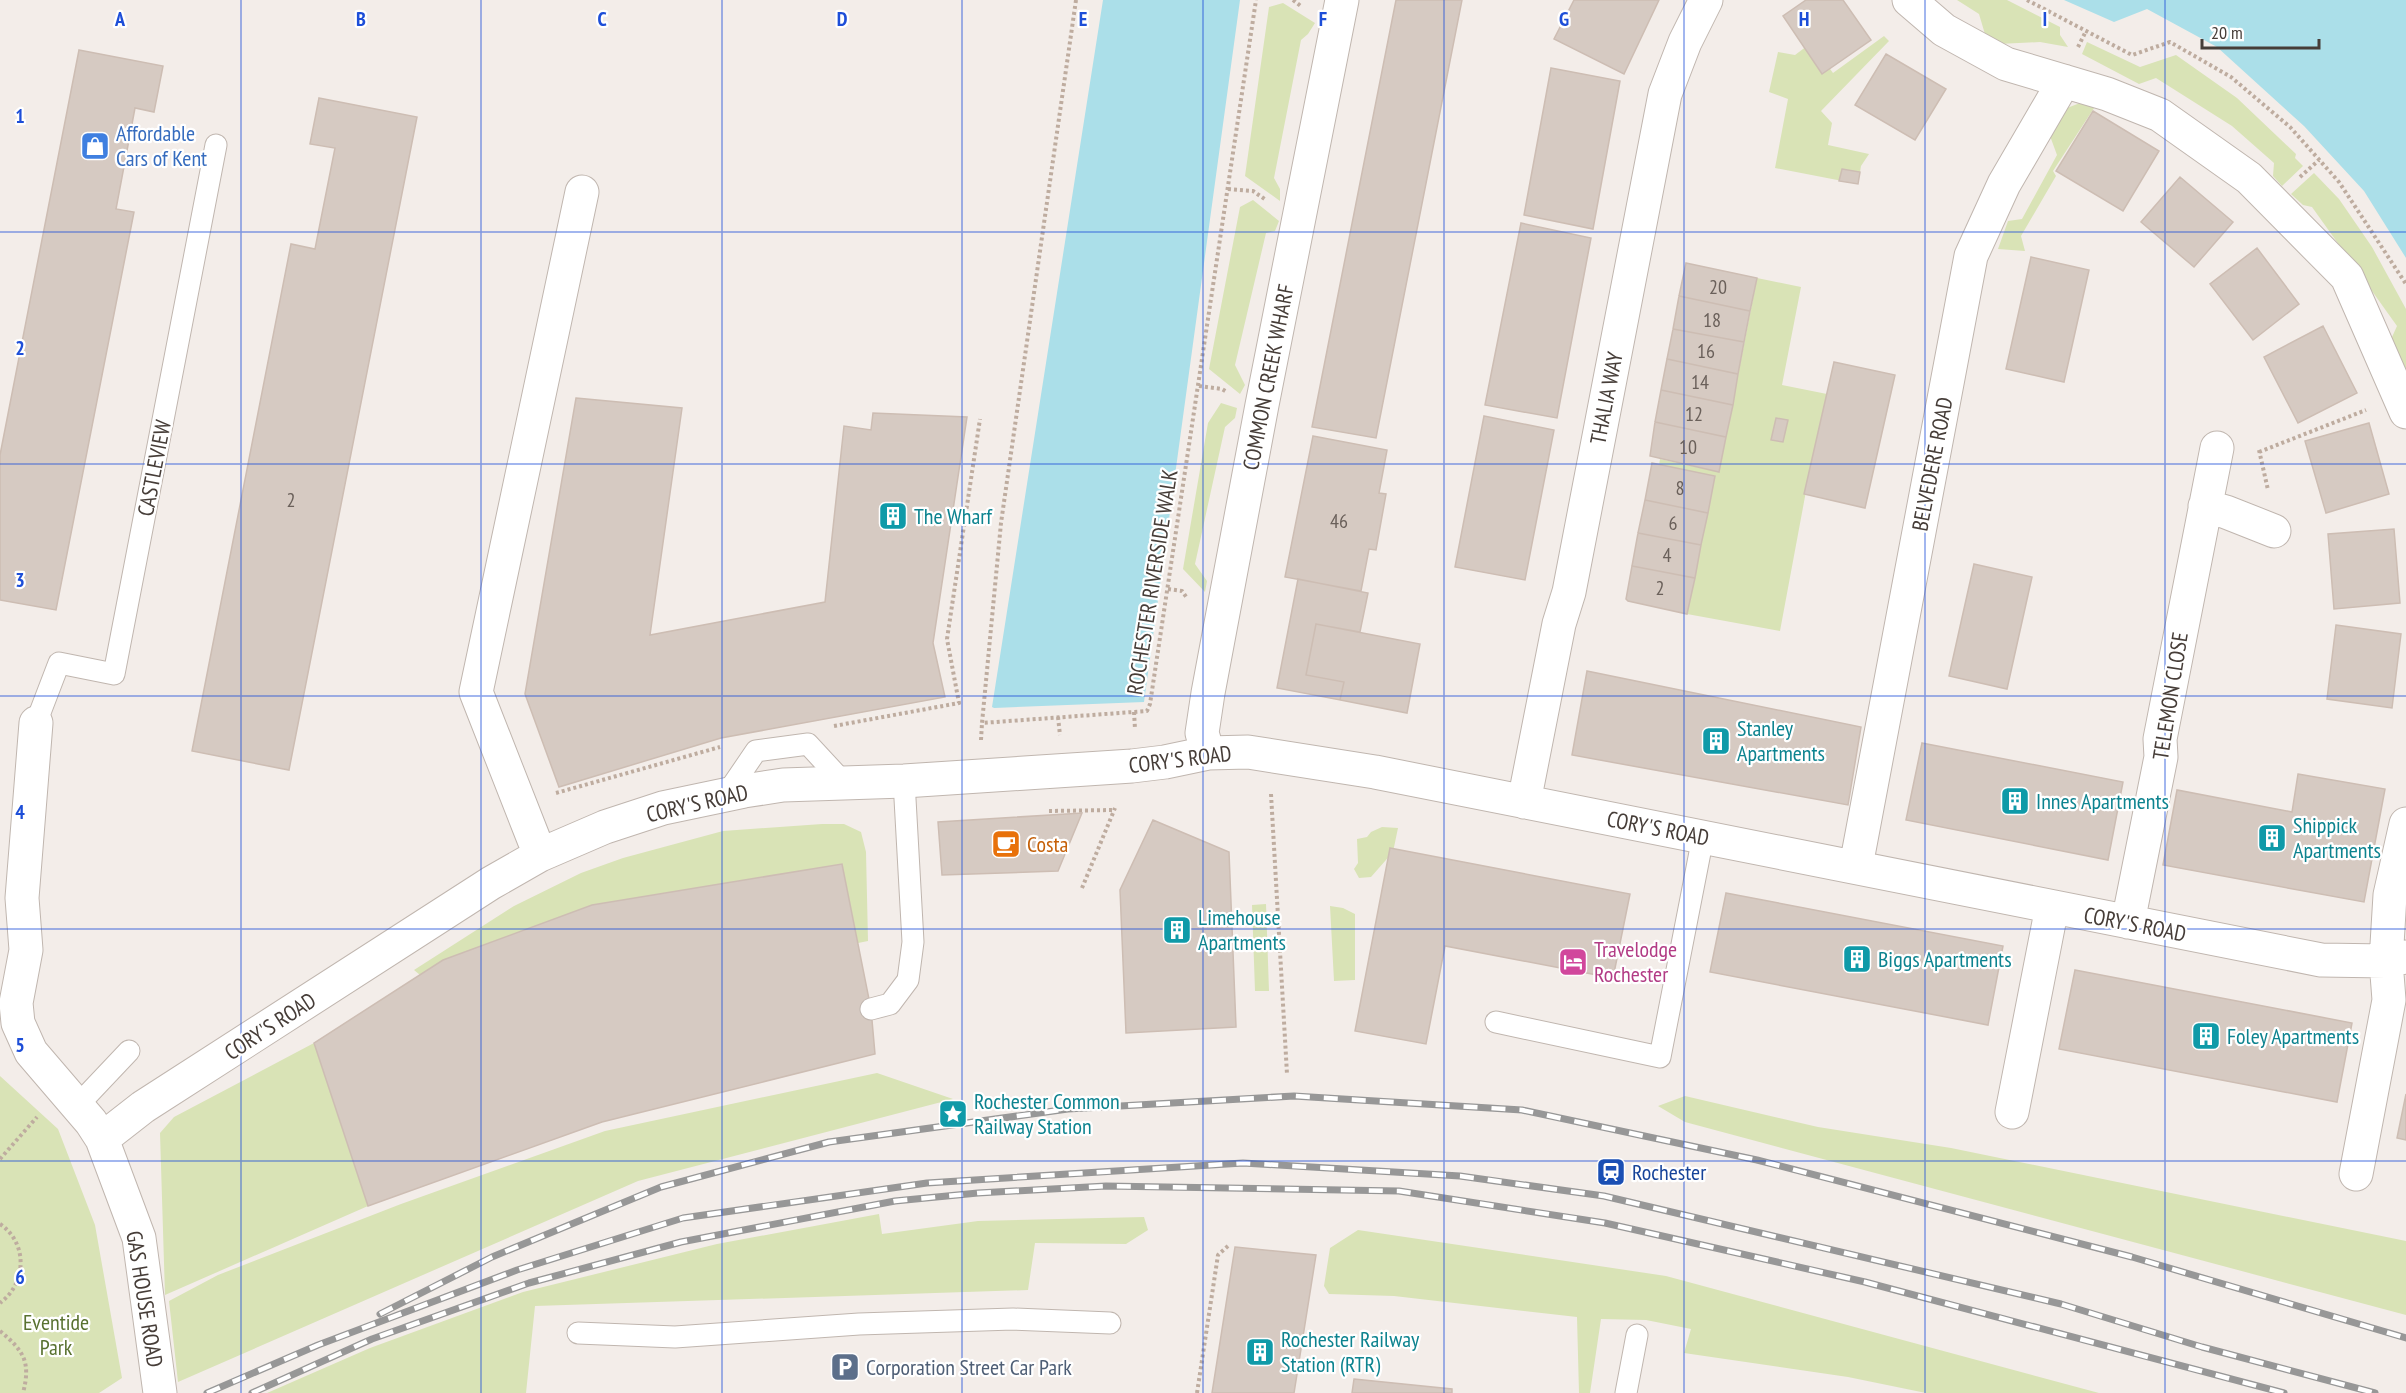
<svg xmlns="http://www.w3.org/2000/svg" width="2406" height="1393" font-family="'PT Sans Narrow',sans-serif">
<rect width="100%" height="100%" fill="#f3ede9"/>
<path fill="#d9e3b6" d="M1957,0H2007L2060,27V35L2068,47L2040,42L1998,44L1987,41L1979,14Z
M1283,3L1315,23L1308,34L1301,40L1274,178L1280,189V201L1245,176L1269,7Z
M1884,36L1889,41L1821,111L1832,123L1828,145L1869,154L1861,166L1858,184L1775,168L1788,99L1769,92L1778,52L1795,55L1811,43L1833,73Z
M2087,42L2140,67L2176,55L2237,98L2296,154L2295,158L2303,166L2282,186L2273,176L2274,163L2232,126L2156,78L2139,84L2082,54Z
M2080,103L2096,105L2053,171L2056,176L2021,236L2025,251L1998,249L2008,221L2022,219L2057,155L2050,136L2062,110Z
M2314,173L2339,199L2372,247L2406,309V384L2388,346L2397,326L2312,207L2303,205L2291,194Z
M1253,200L1279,221L1275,231L1266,233L1235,365L1245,385L1240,394L1209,369L1240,207Z
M1757,278L1801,287L1782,385L1827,394L1812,459L1780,631L1687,614L1715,476L1659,465L1660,459L1719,472Z
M1221,403L1237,408L1235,418L1225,427L1195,564L1207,581L1205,592L1183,569L1208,423Z
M822,824H844L861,832L866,852L868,941L858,943L842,864L592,905L420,975L414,970L514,906L581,873L623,858L723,831Z
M1382,827L1398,828L1393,852L1371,877L1359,878L1354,869L1358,863L1357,839L1367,837L1371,832Z
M1266,904L1269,991H1255L1252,905Z
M1330,906L1343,908L1355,914V980L1334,981Z
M314,1043L368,1206L165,1295L160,1133L174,1117Z
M877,1073L953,1099L638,1181L178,1382L169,1301L218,1275L401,1204L605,1131Z
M0,1076L58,1129L95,1225L122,1378L99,1393H0Z
M1685,1096L1818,1127L1951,1148L2406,1241V1315L1685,1122L1658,1106Z
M879,1214L882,1234L978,1221L1144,1217L1148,1230L1126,1244L1035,1243L1028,1290L535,1306L526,1393H267L370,1348L523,1292L717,1244Z
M1358,1230L1666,1276L2099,1393H1926L1848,1377L1684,1353L1691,1329L1646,1320L1601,1319L1590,1393H1579L1577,1317L1394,1296L1329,1294L1324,1286L1330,1248Z"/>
<path fill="#abdfe9" d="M1103,0H1240L1144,702L994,708L992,707Z
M2064,0H2406V258L2364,191L2304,126L2217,47L2147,9L2114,22Z"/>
<path fill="#d6cac2" stroke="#cdbdb3" stroke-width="1.5" d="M1396,0H1462L1376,438L1312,427Z
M1574,0H1659L1624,74L1554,39Z
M1806,0H1843L1871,40L1822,74L1783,16Z
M79,50L163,66L154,112L135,108L116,209L134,212L56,610L0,600V455Z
M1886,54L1946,89L1915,140L1855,105Z
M1551,68L1620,81L1593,229L1524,215Z
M319,98L417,117L289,770L192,751L291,244L315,249L335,148L310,144Z
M2093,111L2159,151L2123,211L2056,171Z
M1842,169L1860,172L1858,184L1839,181Z
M2180,177L2233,222L2194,267L2141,222Z
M1521,223L1591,238L1557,418L1485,405Z
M2257,248L2299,304L2253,340L2210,284Z
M2031,257L2089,270L2064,382L2006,369Z
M1686,263L1757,278L1750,311L1679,296Z
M1679,296L1750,311L1744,342L1673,329Z
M2323,326L2357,393L2298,423L2264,357Z
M1673,329L1744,342L1738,374L1667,359Z
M1667,359L1738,374L1733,405L1661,390Z
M1834,362L1895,375L1865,508L1804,494Z
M1661,390L1733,405L1726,437L1655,422Z
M576,398L682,408L650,635L825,602L844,426L871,430L873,413L967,417L933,643L945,697L721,738L559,787L525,694Z
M1484,416L1554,430L1525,580L1455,567Z
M1776,418L1788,420L1783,442L1771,440Z
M1655,422L1726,437L1719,472L1650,456Z
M2369,423L2389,494L2326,513L2305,441Z
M1313,436L1387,450L1379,493L1386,494L1376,550L1369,549L1361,591L1285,577Z
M1652,463L1715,476L1708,513L1645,500Z
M1645,500L1708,513L1701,545L1638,533Z
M2394,529L2400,603L2334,609L2328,534Z
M1638,533L1701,545L1695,578L1632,566Z
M1974,564L2032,577L2007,689L1949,676Z
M1632,566L1695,578L1687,614L1628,601L1626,599Z
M1298,579L1368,593L1360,632L1316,624L1306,675L1344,682L1340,700L1277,688Z
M1316,624L1420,644L1407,713L1340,700L1344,682L1306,675Z
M2336,625L2401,634L2392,708L2327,699Z
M1587,671L1861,727L1848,805L1572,755Z
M1922,743L2123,782L2108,860L1906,820Z
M2298,774L2385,789L2364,902L2163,865L2177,790L2292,812Z
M1082,813L1058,871L942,875L938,822Z
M1153,820L1229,852L1236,1027L1126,1033L1120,890Z
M1390,848L1630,894L1613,978L1445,946L1426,1044L1355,1031Z
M842,864L871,1009L875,1054L602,1122L368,1206L314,1043L443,960L592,905Z
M1726,893L2003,946L1988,1025L1710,972Z
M2075,970L2352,1023L2337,1102L2059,1049Z
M2406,1094V1140L2397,1138Z
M1235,1247L1316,1255L1294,1393H1212Z
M1354,1379L1452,1389V1393H1352Z"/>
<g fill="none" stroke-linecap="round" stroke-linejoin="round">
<g stroke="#c0b6af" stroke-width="23">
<path id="lane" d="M36,723L59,663L114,674L216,145
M726,795L756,751L808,744L844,783
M871,1009L890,1004L908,980L913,942L904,781
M1496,1022L1660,1057L1703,837
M77,1106L129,1051
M578,1333L675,1337L859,1324L1013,1319L1110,1323
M1626,1393L1637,1335"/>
</g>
<g stroke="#c0b6af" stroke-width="35">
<path id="street" d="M1909,0L1944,30L2006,64L2107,94L2160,115L2249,178L2347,277L2406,412
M2205,506L2226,512L2274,531
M36,723L22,898L26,950L16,1003L18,1023L31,1052L91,1122L102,1139L139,1238L160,1393
M1208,753L1202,733L1208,693L1262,405L1342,0
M1524,802L1559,624L1569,592L1665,94L1685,42L1706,0
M540,855L476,692L582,192
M1856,866L1971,256L2004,184L2064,81
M2128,922L2161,757L2160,739L2217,448
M2012,1112L2052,907
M102,1139L143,1107L491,883L540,855L605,827L663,808L744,791L783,785L904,781L1132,766L1165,762L1208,753L1248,752L1375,772L2321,960L2386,961L2406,957
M2356,1174L2389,1000L2386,961L2390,895L2406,824"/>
</g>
<path stroke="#beac9f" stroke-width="4" stroke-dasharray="3 3" stroke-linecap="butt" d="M1076,0L1001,523L982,723L1147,711L1150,704L1256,0
M1293,0L1302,7
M2027,0L2132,55L2170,42L2231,77L2290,127L2339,182L2406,284
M2078,47L2086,31
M2300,177L2319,160
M1228,189L1253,191L1266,200
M1199,386L1222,389L1227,392
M2259,450L2268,490
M2259,452L2366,410
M1168,589L1182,591L1187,598
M1134,712L1135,729
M1058,717L1060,735
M834,726L959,703L947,639L980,419
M981,740L982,723
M556,793L720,747
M1271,794L1287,1074
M1049,811L1114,810
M1082,888L1115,808
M0,1159L37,1117
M0,1224C28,1243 27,1283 0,1303
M0,1331C24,1351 31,1362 23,1393
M1197,1393L1218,1255L1228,1246"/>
<use href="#lane" stroke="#fff" stroke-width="21"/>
<use href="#street" stroke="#fff" stroke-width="33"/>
<g stroke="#979797" stroke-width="7">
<path id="rail" d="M380,1314L492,1257L661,1187L829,1142L1068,1109L1294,1096L1522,1110L1757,1160L2132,1257L2406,1338
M207,1393L318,1345L517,1270L683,1218L927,1183L1243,1163L1460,1176L1604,1196L2061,1304L2202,1347L2375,1393
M252,1393L372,1339L529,1283L681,1242L895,1201L978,1193L1106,1186L1399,1191L1605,1223L1865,1282L2284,1393"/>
</g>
<use href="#rail" stroke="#fff" stroke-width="4.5" stroke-dasharray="14" stroke-linecap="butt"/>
</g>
<path fill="none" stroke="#1d4ed8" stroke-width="1.5" stroke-opacity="0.55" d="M241,0V1393M481,0V1393M722,0V1393M962,0V1393M1203,0V1393M1444,0V1393M1684,0V1393M1925,0V1393M2165,0V1393M0,232H2406M0,464H2406M0,696H2406M0,929H2406M0,1161H2406"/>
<defs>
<g id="shop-square" transform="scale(1.5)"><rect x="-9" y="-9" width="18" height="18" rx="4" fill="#3f7fe0" stroke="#fff"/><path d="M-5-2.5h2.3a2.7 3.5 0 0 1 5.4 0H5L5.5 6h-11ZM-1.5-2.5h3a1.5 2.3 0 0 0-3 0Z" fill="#fff"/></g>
<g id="building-square" transform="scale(1.5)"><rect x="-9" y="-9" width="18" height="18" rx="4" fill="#0f9aa8" stroke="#fff"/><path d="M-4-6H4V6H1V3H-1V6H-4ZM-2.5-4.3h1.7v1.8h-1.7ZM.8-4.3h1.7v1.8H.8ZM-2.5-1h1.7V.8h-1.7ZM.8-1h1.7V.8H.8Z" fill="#fff"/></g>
<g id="cafe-square" transform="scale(1.5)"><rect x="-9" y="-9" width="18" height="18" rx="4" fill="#e8710a" stroke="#fff"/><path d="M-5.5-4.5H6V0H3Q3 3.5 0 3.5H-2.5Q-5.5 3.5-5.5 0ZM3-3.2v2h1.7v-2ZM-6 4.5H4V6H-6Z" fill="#fff"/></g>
<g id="hotel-square" transform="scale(1.5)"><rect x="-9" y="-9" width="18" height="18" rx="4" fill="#d1479c" stroke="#fff"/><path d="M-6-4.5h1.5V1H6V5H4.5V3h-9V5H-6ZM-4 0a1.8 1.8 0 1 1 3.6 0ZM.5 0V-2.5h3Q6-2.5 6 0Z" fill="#fff"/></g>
<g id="sight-square" transform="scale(1.5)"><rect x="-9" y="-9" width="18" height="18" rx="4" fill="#0f9aa8" stroke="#fff"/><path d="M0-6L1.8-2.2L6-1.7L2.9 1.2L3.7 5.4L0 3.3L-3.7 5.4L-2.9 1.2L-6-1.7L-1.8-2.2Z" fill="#fff"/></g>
<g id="station-square" transform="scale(1.5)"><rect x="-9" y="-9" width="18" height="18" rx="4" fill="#1a4fb4" stroke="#fff"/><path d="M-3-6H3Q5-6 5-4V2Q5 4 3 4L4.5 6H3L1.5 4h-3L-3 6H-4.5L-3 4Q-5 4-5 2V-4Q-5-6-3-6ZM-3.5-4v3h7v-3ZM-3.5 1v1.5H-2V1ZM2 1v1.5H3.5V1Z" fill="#fff"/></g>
<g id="parking-square" transform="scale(1.5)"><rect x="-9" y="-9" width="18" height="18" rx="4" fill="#5c6f8a" stroke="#fff"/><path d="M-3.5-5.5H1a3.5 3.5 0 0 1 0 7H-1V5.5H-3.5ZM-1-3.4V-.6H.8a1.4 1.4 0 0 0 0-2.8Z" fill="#fff"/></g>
</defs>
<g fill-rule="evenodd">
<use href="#shop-square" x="95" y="146"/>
<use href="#building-square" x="893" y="516"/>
<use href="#building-square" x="1716" y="741"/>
<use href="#building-square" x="2015" y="801"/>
<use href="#building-square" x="2272" y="838"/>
<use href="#cafe-square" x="1006" y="844"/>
<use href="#building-square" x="1177" y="930"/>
<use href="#building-square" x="1857" y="959"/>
<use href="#hotel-square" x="1573" y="962"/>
<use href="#building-square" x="2206" y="1036"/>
<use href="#sight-square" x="953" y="1114"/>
<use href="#station-square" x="1611" y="1172"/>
<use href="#building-square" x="1260" y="1352"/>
<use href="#parking-square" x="845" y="1367"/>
</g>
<g text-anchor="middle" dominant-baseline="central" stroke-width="4.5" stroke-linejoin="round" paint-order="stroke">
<g font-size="20" fill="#6a605a">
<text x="1718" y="287">20</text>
<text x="1712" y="320">18</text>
<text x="1706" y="351">16</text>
<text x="1700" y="382">14</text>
<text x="1694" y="414">12</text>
<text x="1688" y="447">10</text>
<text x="1680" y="488">8</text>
<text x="291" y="500">2</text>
<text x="1339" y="521">46</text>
<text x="1673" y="523">6</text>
<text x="1667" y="555">4</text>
<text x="1660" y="588">2</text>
</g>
<g font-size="22" fill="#366cbe" stroke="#fff" text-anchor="start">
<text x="116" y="133">Affordable<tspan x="116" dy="25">Cars of Kent</tspan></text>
</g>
<g font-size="22" fill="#463d38" stroke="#fff">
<text transform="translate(1268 377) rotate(-79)">COMMON CREEK WHARF</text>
<text transform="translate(1606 398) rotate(-79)">THALIA WAY</text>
<text transform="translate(1932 464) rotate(-79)">BELVEDERE ROAD</text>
<text transform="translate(154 468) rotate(-79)">CASTLEVIEW</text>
<text transform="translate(1152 582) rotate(-81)">ROCHESTER RIVERSIDE WALK</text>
<text transform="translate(2170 696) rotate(-81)">TELEMON CLOSE</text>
<text transform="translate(1180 759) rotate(-7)">CORY'S ROAD</text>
<text transform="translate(697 803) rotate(-13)">CORY'S ROAD</text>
<text transform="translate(1658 828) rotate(11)">CORY'S ROAD</text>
<text transform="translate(2135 924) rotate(11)">CORY'S ROAD</text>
<text transform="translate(270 1026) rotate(-33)">CORY'S ROAD</text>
<text transform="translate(145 1299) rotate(81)">GAS HOUSE ROAD</text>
</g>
<g font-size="22" fill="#0d838f" stroke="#fff" text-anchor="start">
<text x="914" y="516">The Wharf</text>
<text x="1737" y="728">Stanley<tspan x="1737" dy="25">Apartments</tspan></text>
<text x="2036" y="801">Innes Apartments</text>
<text x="2293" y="825">Shippick<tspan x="2293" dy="25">Apartments</tspan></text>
<text x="1198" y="917">Limehouse<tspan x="1198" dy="25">Apartments</tspan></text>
<text x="1878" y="959">Biggs Apartments</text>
<text x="2227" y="1036">Foley Apartments</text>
<text x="974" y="1101">Rochester Common<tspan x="974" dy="25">Railway Station</tspan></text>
<text x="1281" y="1339">Rochester Railway<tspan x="1281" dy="25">Station (RTR)</tspan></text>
</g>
<g font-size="22" fill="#c56008" stroke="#fff" text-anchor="start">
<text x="1027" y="844">Costa</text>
</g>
<g font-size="22" fill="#b23c85" stroke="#fff" text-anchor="start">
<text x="1594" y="949">Travelodge<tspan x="1594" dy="25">Rochester</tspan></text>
</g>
<g font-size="22" fill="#164399" stroke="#fff" text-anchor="start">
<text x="1632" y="1172">Rochester</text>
</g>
<g font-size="22" fill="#597231" stroke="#fff">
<text x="56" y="1322">Eventide<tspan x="56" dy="25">Park</tspan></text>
</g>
<g font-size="22" fill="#4e5e75" stroke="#fff" text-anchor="start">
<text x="866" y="1367">Corporation Street Car Park</text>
</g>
</g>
<g font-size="20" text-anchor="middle" font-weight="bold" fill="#1d4ed8" stroke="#fff" stroke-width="4.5" stroke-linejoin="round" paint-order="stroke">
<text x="120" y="26">A</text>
<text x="361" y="26">B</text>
<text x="602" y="26">C</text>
<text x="842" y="26">D</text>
<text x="1083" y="26">E</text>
<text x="1323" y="26">F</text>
<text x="1564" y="26">G</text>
<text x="1804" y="26">H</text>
<text x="2045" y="26">I</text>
<text x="20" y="123">1</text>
<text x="20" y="355">2</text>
<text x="20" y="587">3</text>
<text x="20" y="819">4</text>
<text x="20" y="1052">5</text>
<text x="20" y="1284">6</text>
</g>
<path d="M2202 39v9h117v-9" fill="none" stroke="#463d38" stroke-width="3"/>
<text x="2211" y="39" font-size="18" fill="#463d38" stroke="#ffffff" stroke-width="4.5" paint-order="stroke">20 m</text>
</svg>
